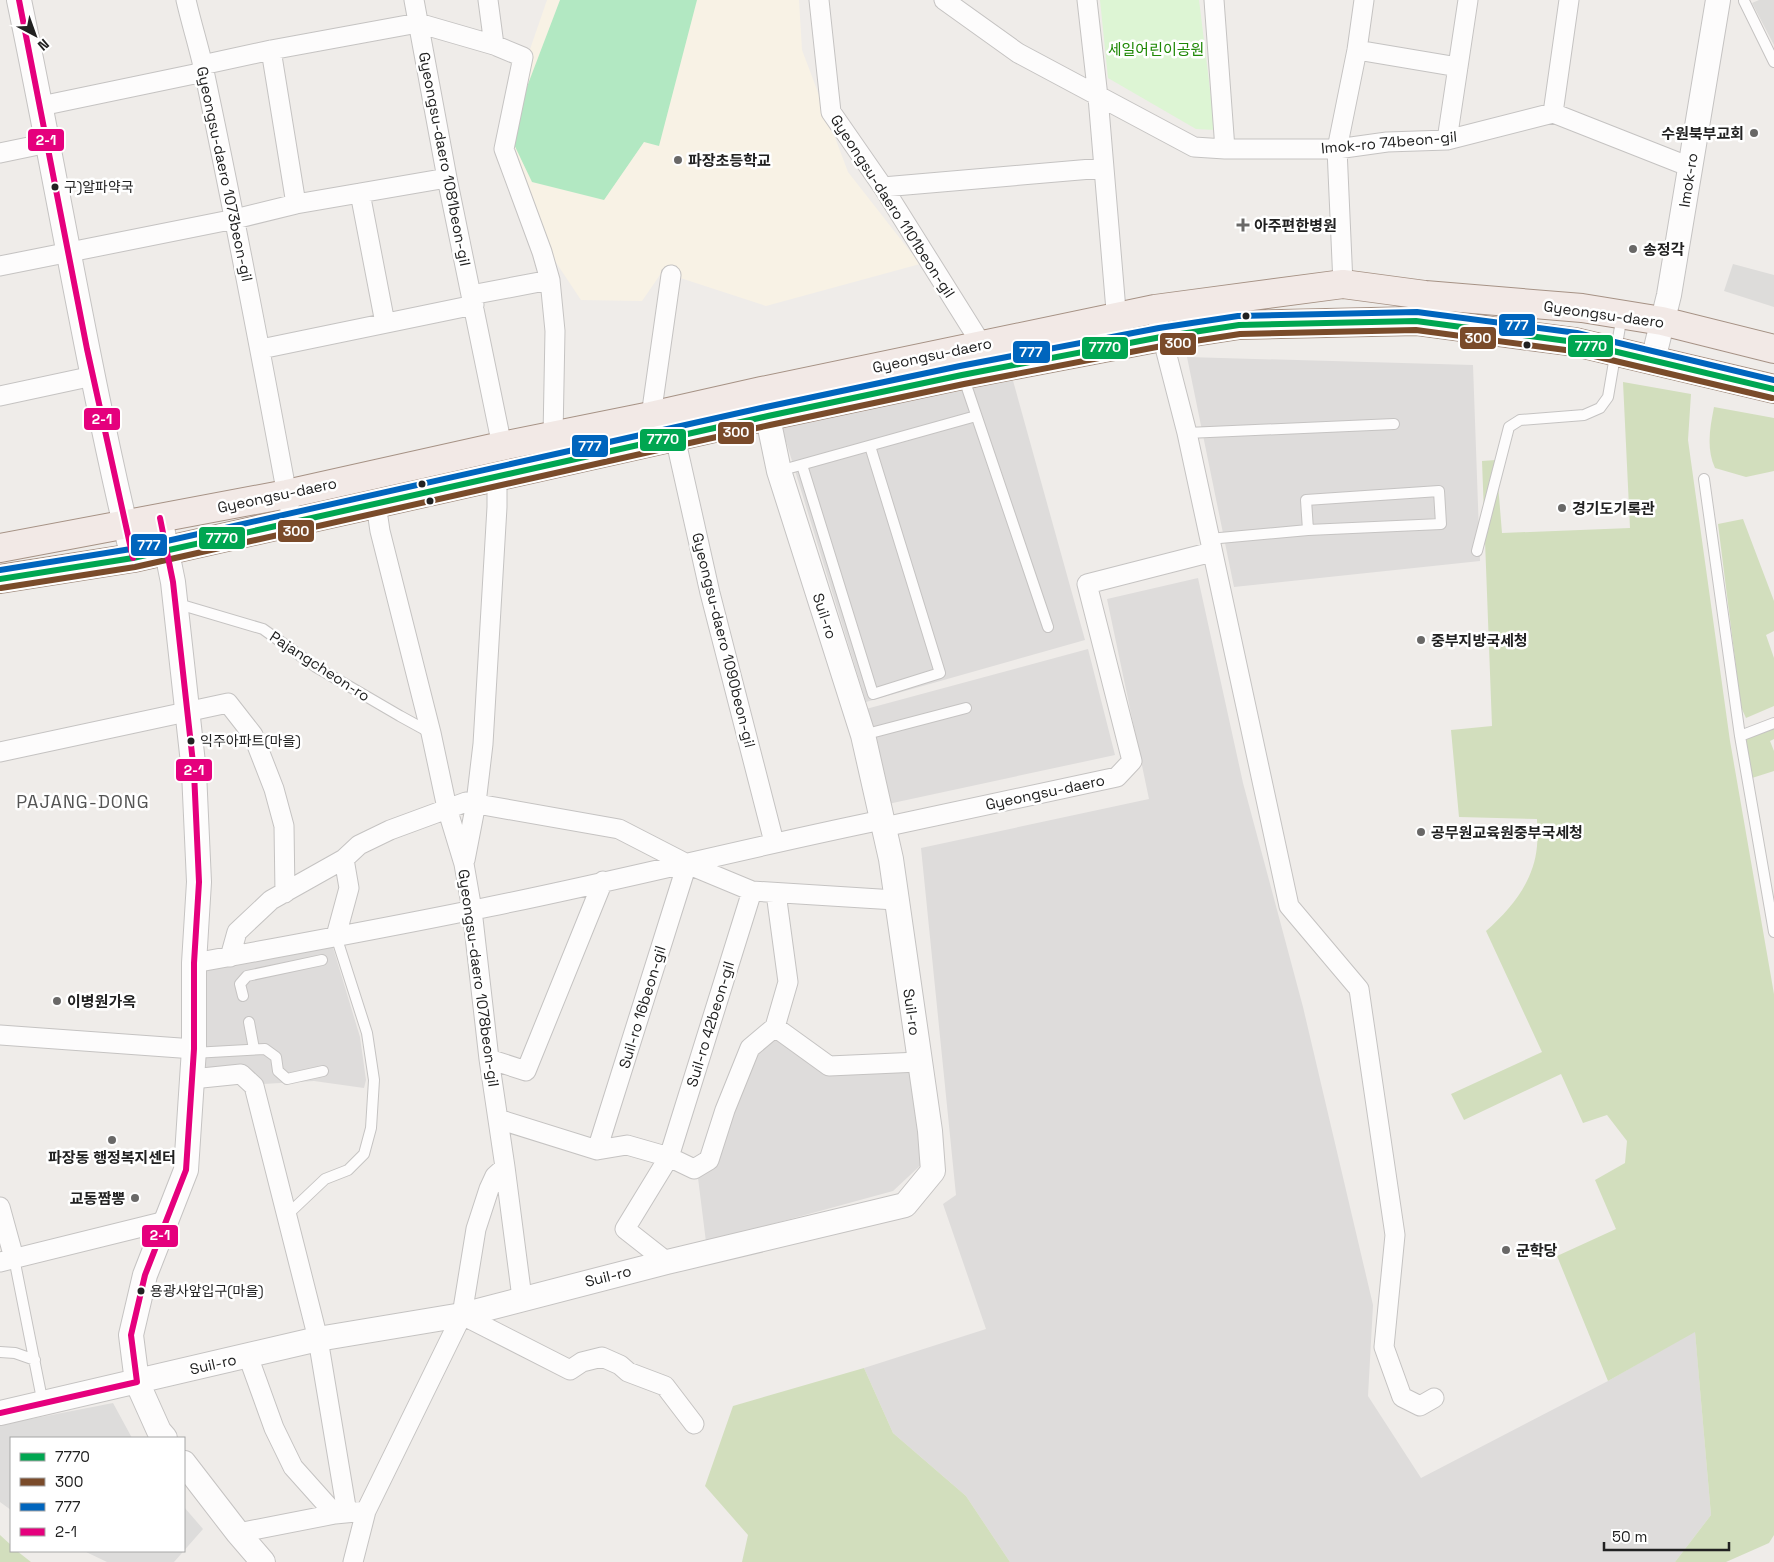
<svg xmlns="http://www.w3.org/2000/svg" width="1774" height="1562" font-family="'Space Grotesk','Noto Sans KR',sans-serif">
<rect width="100%" height="100%" fill="#efece9"/>
<path fill="#dedcdb" d="M1187,357L1473,365L1480,561L1234,587Z
M1012,377L1085,640L866,702L781,425Z
M1198,578L1243,783L1303,1007L1373,1305L1368,1396L1421,1478L1608,1381L1695,1331L1711,1515L1675,1562H1010L966,1496L893,1433L864,1368L986,1329L943,1204L956,1195L921,848L1149,799L1107,599Z
M1088,649L1115,755L888,804L866,709Z
M331,941L360,1037L366,1080L364,1088L314,1081L263,1084L200,1071V967Z
M774,1035L828,1073L911,1067L923,1163L893,1191L706,1242L697,1170L754,1048Z"/>
<path fill="#f8f2e5" d="M547,0H799L802,50L848,172L920,264L766,306L662,272L642,301L581,300L547,249L509,148L527,58Z"/>
<path fill="#dddcdb" d="M113,1403L132,1438H11V1510L0,1502V1425Z
M184,1507L203,1529L174,1562H107L84,1551H184Z"/>
<path fill="#d2debd" d="M1623,382L1691,394L1688,440L1730,741L1774,994V1535L1769,1543L1726,1562H1675L1711,1515L1695,1332L1608,1381L1557,1256L1616,1229L1595,1180L1625,1163L1627,1141L1607,1115L1583,1123L1561,1074L1464,1120L1451,1094L1542,1052L1486,931C1512,908 1534,881 1537,846C1538,837 1537,828 1537,819L1459,817L1451,730L1492,726L1482,461L1496,460L1502,533L1630,528Z
M1714,407L1774,418V471L1746,477L1715,468C1706,448 1710,428 1714,407Z
M1743,519L1774,601V631L1766,635L1774,658V706L1746,718L1741,707L1718,524Z
M1774,728V739L1770,741L1774,751V771L1752,778L1745,739Z
M864,1368L893,1433L966,1496L1010,1562H742L748,1535L705,1486L733,1406Z
M0,1535L11,1545V1551H17L31,1562H0Z"/>
<path fill="#ddf5d4" d="M1100,0H1199L1215,130L1196,129L1108,78Z"/>
<path fill="#b2e8c2" d="M560,0H697L659,146L644,142L604,200L532,182L509,134Z"/>
<path fill="#dddcda" d="M1759,0H1774V45L1752,3Z
M1733,264L1774,275V307L1724,291Z"/>
<g fill="none" stroke-linecap="round" stroke-linejoin="round">
<g stroke="#c5c3c2" stroke-width="12">
<path id="service" d="M1744,1L1774,62
M963,376L1048,627
M1187,433L1394,424
M802,465L873,694L940,673L870,446
M779,471L976,416
M1704,479L1740,736
M1209,539L1308,530L1441,524L1439,491L1306,500L1308,530
M1477,551L1509,427L1520,420L1584,415L1600,408L1608,397L1622,315
M175,603L263,629L316,667L400,716L431,733
M1774,723L1740,736L1774,932
M863,735L966,708
M243,996L240,984L247,976L322,960
M249,1022L254,1049
M193,1053L265,1049L276,1057L278,1071L287,1079L323,1071
M287,1215L325,1179L348,1170L364,1154L371,1128L374,1080L367,1033L336,936
M14,1258L43,1404
M0,1352L15,1353L35,1360"/>
</g>
<g stroke="#c5c3c2" stroke-width="21">
<path id="minor" d="M186,0C191,22 198,44 203,66C234,212 262,359 289,506
M414,0L447,178L502,446
M488,0L494,45
M819,0L831,112L883,187L982,345
M944,0L1018,53L1194,147L1225,149H1337L1387,142L1447,140L1553,113L1690,167
M1087,0L1098,97L1119,346
M1214,0L1225,149
M271,50L296,204
M1357,50L1458,67
M202,65L271,50L418,23L494,45L523,57L504,149L542,252L550,280L555,331L553,436
M41,106L204,72
M1553,113L1569,0
M1447,140L1468,0
M0,153L48,143
M883,187L1103,168
M360,193L385,323
M0,266L235,219L296,204L447,178
M1343,284L1337,149L1357,50L1364,0
M471,295L550,280
M1155,309L1187,433L1289,906L1359,989L1395,1235L1384,1347L1402,1397L1420,1406L1434,1398
M261,349L474,305
M0,396L93,376
M651,416L671,275
M675,437L710,593L774,842
M376,504L380,531L431,733L447,808L464,864L472,910L489,1059L505,1167L522,1298
M0,752L228,703L253,735L274,789L284,826L285,893
M884,827L1117,777L1132,761L1087,584L1212,552
M465,860L476,803L483,744L497,507V476
M336,936L349,888L344,859
M230,957L237,932L271,900L344,859L359,845L390,830L466,802L619,829L687,864L752,891L895,900
M194,963C287,946 380,929 473,910C610,883 745,848 882,820
M775,1027L829,1066L919,1062
M0,1035L194,1049
M489,1059L526,1071L603,881
M192,1079L241,1074L254,1086L318,1339L347,1513
M498,1119L597,1150L627,1145L669,1157L694,1169L709,1160L725,1110L750,1048L775,1027L788,982L776,893
M597,1150L687,864
M0,1207L14,1258
M0,1262L166,1221
M667,1262L625,1229L669,1157L752,891
M462,1315L570,1370L582,1362L602,1357L620,1365L628,1372L665,1386L694,1424
M248,1356L274,1428L293,1467L335,1514
M238,1533L335,1514L366,1511L462,1315L476,1229L489,1189L495,1176L505,1167
M353,1562L366,1511"/>
</g>
<g stroke="#c5c3c2" stroke-width="26">
<path id="tertiary" d="M19,0C58,186 88,373 133,558
M1653,360L1669,295L1718,0
M160,518L173,582L194,772L199,882L194,963V1049L186,1170L145,1275L131,1335L137,1382L159,1431L165,1438
M0,1413L318,1339L462,1315L667,1262L905,1205L933,1171L930,1131L891,859L863,735L779,471L764,399
M184,1463L238,1533L263,1562"/>
</g>
<g stroke="#a69285" stroke-width="30">
<path id="primary" d="M0,548L287,494L502,446L651,416L762,391L1155,309L1343,284L1425,295L1582,308L1662,321L1774,349
M0,579L133,558L768,416L962,375L1161,337L1239,325L1416,321L1575,342L1774,389"/>
</g>
<use href="#service" stroke="#fdfcfc" stroke-width="10"/>
<use href="#minor" stroke="#fdfcfc" stroke-width="19"/>
<use href="#tertiary" stroke="#fdfcfc" stroke-width="24"/>
<use href="#primary" stroke="#f2e9e6" stroke-width="28"/>
<g stroke="#fff" stroke-width="10">
<path id="bus-1" d="M0,579L133,558L768,416L962,375L1161,337L1239,325L1416,321L1575,342L1774,389"/>
</g>
<g stroke="#fff" stroke-width="10">
<path id="bus-2" d="M1,588L135,567L770,425L964,384L1162,346L1240,334L1416,330L1573,351L1772,398"/>
</g>
<g stroke="#fff" stroke-width="10">
<path id="bus-3" d="M0,570L131,549L766,407L960,366L1159,328L1238,316L1417,312L1577,333L1774,380"/>
</g>
<g stroke="#fff" stroke-width="10">
<path id="bus-4" d="M19,0L87,349L133,558
M0,1413L137,1382L131,1335L145,1275L186,1170L194,1049V963L199,882L194,772L173,582L160,518"/>
</g>
<use href="#bus-1" stroke="#00a651" stroke-width="6"/>
<use href="#bus-2" stroke="#7a4b2a" stroke-width="6"/>
<use href="#bus-3" stroke="#0065bd" stroke-width="6"/>
<use href="#bus-4" stroke="#e5007d" stroke-width="6"/>
</g>
<g fill="#696867" stroke="#fff" stroke-width="2">
<circle cx="1754" cy="133" r="5"/>
<circle cx="678" cy="160" r="5"/>
<path d="M1240.5 217.5h5v5h5v5h-5v5h-5v-5h-5v-5h5z"/>
<circle cx="1633" cy="249" r="5"/>
<circle cx="1562" cy="508" r="5"/>
<circle cx="1421" cy="640" r="5"/>
<circle cx="1421" cy="832" r="5"/>
<circle cx="57" cy="1001" r="5"/>
<circle cx="112" cy="1140" r="5"/>
<circle cx="135" cy="1198" r="5"/>
<circle cx="1506" cy="1250" r="5"/>
</g>
<g fill="#212121" stroke="#fff" stroke-width="2">
<circle cx="55" cy="187" r="4.5"/>
<circle cx="1246" cy="316" r="4.5"/>
<circle cx="1527" cy="345" r="4.5"/>
<circle cx="422" cy="484" r="4.5"/>
<circle cx="430" cy="501" r="4.5"/>
<circle cx="191" cy="741" r="4.5"/>
<circle cx="141" cy="1291" r="4.5"/>
</g>
<g text-anchor="middle" dominant-baseline="central" stroke-width="5" stroke-linejoin="round" paint-order="stroke">
<g font-size="14" fill="#212121" stroke="#fff" text-anchor="start">
<text x="64" y="187">구)알파약국</text>
<text x="200" y="741">익주아파트(마을)</text>
<text x="150" y="1291">용광사앞입구(마을)</text>
</g>
<g font-size="15" fill="#1e8805" stroke="#fff">
<text x="1156" y="49">세일어린이공원</text>
</g>
<g font-size="15" font-weight="bold" fill="#212121" stroke="#fff" text-anchor="start">
<text x="1744" y="133" text-anchor="end">수원북부교회</text>
<text x="688" y="160">파장초등학교</text>
<text x="1254" y="225">아주편한병원</text>
<text x="1643" y="249">송정각</text>
<text x="1572" y="508">경기도기록관</text>
<text x="1431" y="640">중부지방국세청</text>
<text x="1431" y="832">공무원교육원중부국세청</text>
<text x="67" y="1001">이병원가옥</text>
<text x="112" y="1157" text-anchor="middle">파장동 행정복지센터</text>
<text x="125" y="1198" text-anchor="end">교동짬뽕</text>
<text x="1516" y="1250">군학당</text>
</g>
<g font-size="15" fill="#212121" stroke="#fff">
<text transform="translate(1389 142) rotate(-5)">Imok-ro 74beon-gil</text>
<text transform="translate(445 159) rotate(79)">Gyeongsu-daero 1081beon-gil</text>
<text transform="translate(225 174) rotate(78)">Gyeongsu-daero 1073beon-gil</text>
<text transform="translate(1688 180) rotate(-81)">Imok-ro</text>
<text transform="translate(893 206) rotate(57)">Gyeongsu-daero 1101beon-gil</text>
<text transform="translate(1604 314) rotate(8)">Gyeongsu-daero</text>
<text transform="translate(932 355) rotate(-12)">Gyeongsu-daero</text>
<text transform="translate(277 495) rotate(-12)">Gyeongsu-daero</text>
<text transform="translate(825 616) rotate(72)">Suil-ro</text>
<text transform="translate(724 640) rotate(76)">Gyeongsu-daero 1090beon-gil</text>
<text transform="translate(320 666) rotate(33)">Pajangcheon-ro</text>
<text transform="translate(1045 792) rotate(-12)">Gyeongsu-daero</text>
<text transform="translate(479 978) rotate(82)">Gyeongsu-daero 1078beon-gil</text>
<text transform="translate(642 1007) rotate(-73)">Suil-ro 16beon-gil</text>
<text transform="translate(912 1012) rotate(82)">Suil-ro</text>
<text transform="translate(710 1024) rotate(-73)">Suil-ro 42beon-gil</text>
<text transform="translate(608 1276) rotate(-14)">Suil-ro</text>
<text transform="translate(213 1364) rotate(-13)">Suil-ro</text>
</g>
<g font-size="18" letter-spacing="1" fill="#545454" stroke="#fff">
<text x="83" y="801">PAJANG-DONG</text>
</g>
</g>
<g stroke="#fff" stroke-width="2">
<rect x="27" y="128" width="38" height="24" rx="5" fill="#e5007d"/>
<rect x="1498" y="313" width="38" height="24" rx="5" fill="#0065bd"/>
<rect x="1459" y="326" width="38" height="24" rx="5" fill="#7a4b2a"/>
<rect x="1159" y="332" width="38" height="24" rx="5" fill="#7a4b2a"/>
<rect x="1567" y="334" width="47" height="24" rx="5" fill="#00a651"/>
<rect x="1081" y="336" width="48" height="24" rx="5" fill="#00a651"/>
<rect x="1012" y="340" width="39" height="24" rx="5" fill="#0065bd"/>
<rect x="83" y="407" width="38" height="24" rx="5" fill="#e5007d"/>
<rect x="717" y="421" width="38" height="24" rx="5" fill="#7a4b2a"/>
<rect x="639" y="428" width="48" height="24" rx="5" fill="#00a651"/>
<rect x="571" y="434" width="38" height="24" rx="5" fill="#0065bd"/>
<rect x="277" y="519" width="38" height="24" rx="5" fill="#7a4b2a"/>
<rect x="198" y="526" width="48" height="24" rx="5" fill="#00a651"/>
<rect x="130" y="533" width="38" height="24" rx="5" fill="#0065bd"/>
<rect x="175" y="758" width="38" height="24" rx="5" fill="#e5007d"/>
<rect x="141" y="1224" width="38" height="24" rx="5" fill="#e5007d"/>
</g>
<g font-size="14" text-anchor="middle" font-weight="bold" fill="#fff">
<text x="46" y="145">2-1</text>
<text x="1517" y="330">777</text>
<text x="1478" y="343">300</text>
<text x="1178" y="348">300</text>
<text x="1591" y="351">7770</text>
<text x="1105" y="352">7770</text>
<text x="1031" y="357">777</text>
<text x="102" y="424">2-1</text>
<text x="736" y="437">300</text>
<text x="663" y="444">7770</text>
<text x="590" y="451">777</text>
<text x="296" y="536">300</text>
<text x="222" y="543">7770</text>
<text x="149" y="550">777</text>
<text x="194" y="775">2-1</text>
<text x="160" y="1240">2-1</text>
</g>
<rect x="10" y="1437" width="175" height="115" fill="#ffffff" stroke="#a6a6a6"/>
<rect x="20" y="1453" width="25" height="8" fill="#00a651" stroke="#a6a6a6"/>
<text x="55" y="1462" font-size="15" fill="#212121">7770</text>
<rect x="20" y="1478" width="25" height="8" fill="#7a4b2a" stroke="#a6a6a6"/>
<text x="55" y="1487" font-size="15" fill="#212121">300</text>
<rect x="20" y="1503" width="25" height="8" fill="#0065bd" stroke="#a6a6a6"/>
<text x="55" y="1512" font-size="15" fill="#212121">777</text>
<rect x="20" y="1528" width="25" height="8" fill="#e5007d" stroke="#a6a6a6"/>
<text x="55" y="1537" font-size="15" fill="#212121">2-1</text>
<g transform="translate(35 35) rotate(139)" stroke="#ffffff" stroke-width="4" paint-order="stroke">
<path d="M0-4L9 19L0 12L-9 19Z" fill="#212121"/>
<text y="-8" font-size="14" font-weight="bold" text-anchor="middle" fill="#212121">N</text>
</g>
<path d="M1604 1542v8h125v-8" fill="none" stroke="#212121" stroke-width="2.5"/>
<text x="1612" y="1542" font-size="15" fill="#212121" stroke="#ffffff" stroke-width="4" paint-order="stroke">50 m</text>
</svg>
